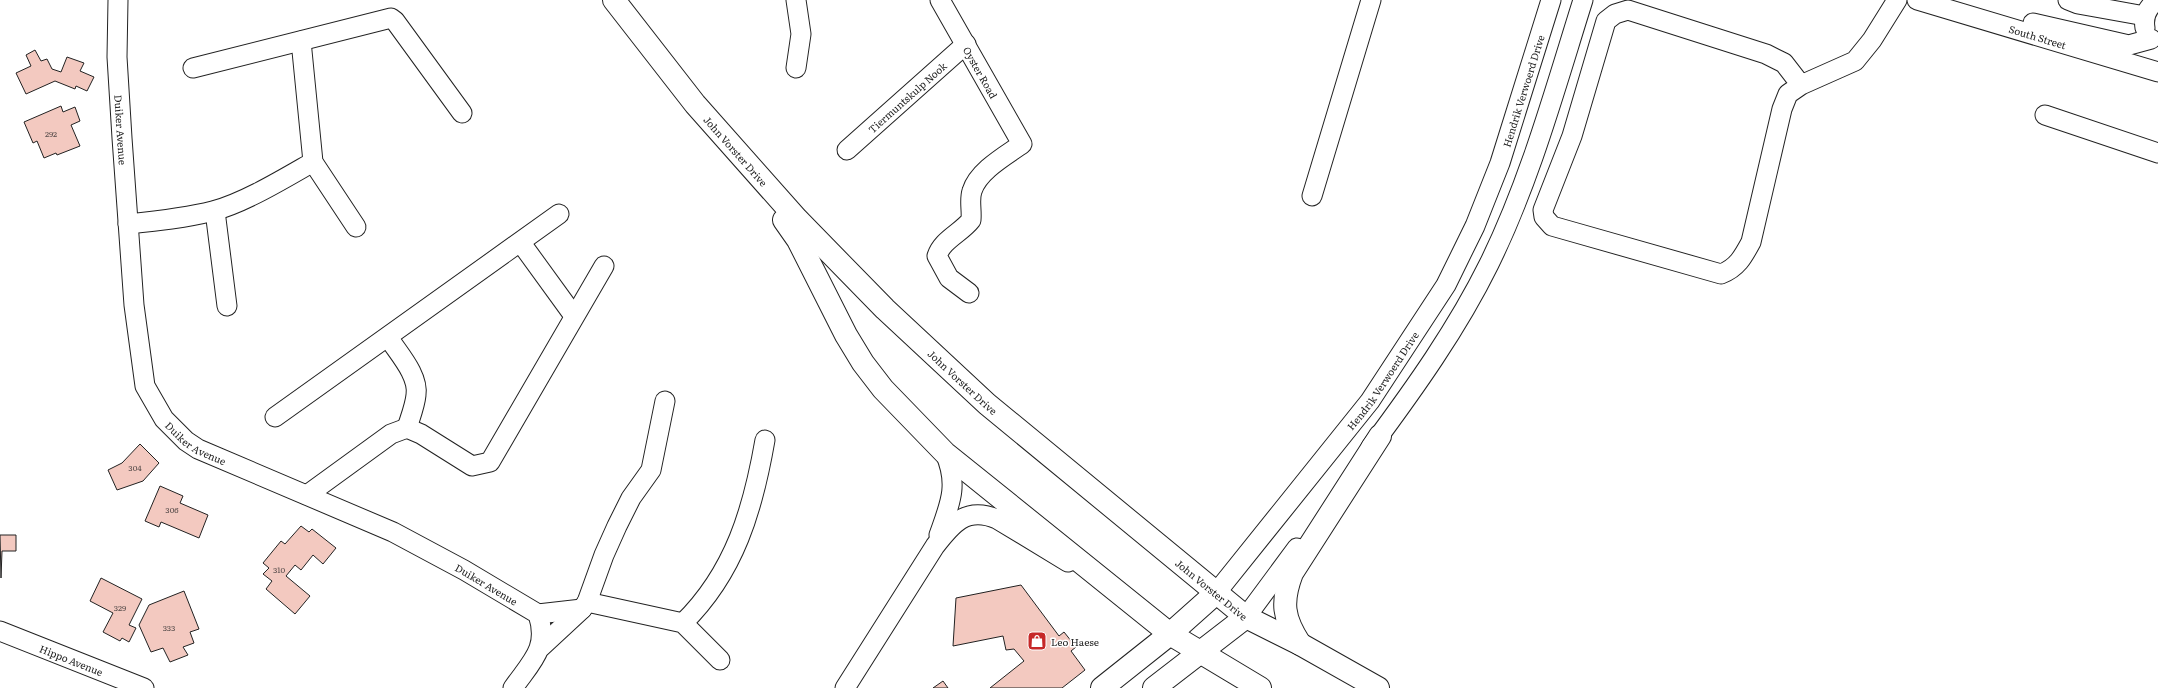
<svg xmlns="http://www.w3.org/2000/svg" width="2158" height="688" font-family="Literata,serif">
<rect width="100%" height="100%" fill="#fff"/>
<path fill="#f3c9c0" stroke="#222" d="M35,50L41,61L47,59L52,69L61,72L67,57L84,63L80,71L94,77L87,91L76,86L75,89L55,81L26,94L16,73L31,66L26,55Z
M61,106L63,112L75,107L80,121L71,125L80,146L57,155L56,153L44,158L37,141L33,143L24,122Z
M140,444L159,463L143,481L117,490L108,470L122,463Z
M160,486L183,496L180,503L208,515L199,538L161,522L159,527L145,521Z
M301,526L309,532L312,529L336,548L323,564L313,555L301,570L295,565L286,576L310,596L295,614L266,589L272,581L263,574L269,568L263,563L281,541L285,544Z
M0,535H16V551H2L1,578Z
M101,578L142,599L129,625L136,628L129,642L122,638L120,641L103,632L113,613L90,601Z
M1021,585L1059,636L1064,632L1076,647L1071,651L1085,670L1062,688H990L1024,661L1014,649L1006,650L1003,636L953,646L956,598Z
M184,591L199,629L190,632L194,643L183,647L188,655L170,662L163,648L151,652L139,625L149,605Z
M943,681L948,688H933Z"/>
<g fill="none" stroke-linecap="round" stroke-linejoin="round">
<g stroke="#222" stroke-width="21">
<g id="minor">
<path id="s1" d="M118,0L117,57L122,138L134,305L145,386L164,419L186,441L198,449L393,532L464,570L538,614C549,648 532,661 513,688"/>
<path id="s2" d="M940,0L1022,144C1005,156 978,171 972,191C969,200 972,210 971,220C961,233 942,240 937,256L949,278L969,293"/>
<path id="s3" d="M1917,0L2158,72"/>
<path d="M2068,0L2078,4L2145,16"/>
<path d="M2033,23L2129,45L2151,39"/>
<path d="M2145,28C2143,16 2148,6 2158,0"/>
<path d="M301,41L313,162L356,227"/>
<path d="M193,68L391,18L395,21L462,113"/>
<path d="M796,68L801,34L796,0"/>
<path d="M1801,85L1784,63L1766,54L1628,10L1615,14L1606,21L1572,136L1543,210L1544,217L1552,226L1721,274C1737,268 1743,257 1751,242L1782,109L1788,94L1801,85L1855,61L1872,40L1897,0"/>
<path d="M2045,115L2158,153"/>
<path id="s4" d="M847,150L966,44"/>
<path d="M1312,196L1371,0"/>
<path d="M215,211L227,306"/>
<path d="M128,224C157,221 186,218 213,211C244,203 285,178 313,162"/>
<path d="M521,243L574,316"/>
<path d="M388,337C398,353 419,375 416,395C415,406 410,418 407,428"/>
<path d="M275,417L559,214"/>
<path d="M1371,447C1414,389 1457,329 1489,264C1530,181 1555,89 1583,0"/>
<path d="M307,495L391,434L407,428L421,434L472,466L490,462L604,266"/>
<path d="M939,535C950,504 959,485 945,453"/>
<path id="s5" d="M1216,593L1370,401L1446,285L1475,226L1500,163L1551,0"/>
<path d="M587,602L683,623L720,660"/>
<path d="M538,614L582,609"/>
<path d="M1246,617L1297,548"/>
<path d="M683,623C735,572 753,509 765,440"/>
<path id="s6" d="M0,631L144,688"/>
<path d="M541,647L582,609L587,602L604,555L617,526L631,498L651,470L665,401"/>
<path d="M845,688L935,546C952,524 966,506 997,519L1068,562"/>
</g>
</g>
<g stroke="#222" stroke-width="24">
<g id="major">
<path id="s7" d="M614,0L695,104L797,219L885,309L987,404L1246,617L1300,644L1378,688"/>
<path d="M784,220L798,240L846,335L863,363L883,389L945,453L1170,634L1260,688"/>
<path d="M1300,644C1283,618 1281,602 1292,573L1380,436"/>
<path d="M1102,688L1170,634L1216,593"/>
<path d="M1154,688L1246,617"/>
</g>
</g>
<use href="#minor" stroke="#fff" stroke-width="19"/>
<use href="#major" stroke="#fff" stroke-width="22"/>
</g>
<defs>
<g id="shop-square" transform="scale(1)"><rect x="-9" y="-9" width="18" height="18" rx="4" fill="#c62828" stroke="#fff"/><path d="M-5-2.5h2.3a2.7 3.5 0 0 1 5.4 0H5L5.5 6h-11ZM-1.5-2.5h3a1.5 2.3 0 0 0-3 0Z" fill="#fff"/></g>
</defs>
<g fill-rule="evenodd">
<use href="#shop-square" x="1037" y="641"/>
</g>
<g text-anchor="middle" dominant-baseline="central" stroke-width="3" stroke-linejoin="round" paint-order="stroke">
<g font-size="8" fill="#564c4a">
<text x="51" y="133">292</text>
<text x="135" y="467">304</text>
<text x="172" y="509">306</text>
<text x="279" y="569">310</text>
<text x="120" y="607">329</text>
<text x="169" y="627">333</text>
</g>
<g font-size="10" fill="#222" stroke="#fff">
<text stroke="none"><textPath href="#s3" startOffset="126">South Street</textPath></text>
<text stroke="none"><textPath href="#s2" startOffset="83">Oyster Road</textPath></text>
<text stroke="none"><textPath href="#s5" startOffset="594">Hendrik Verwoerd Drive</textPath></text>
<text stroke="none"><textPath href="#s4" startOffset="80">Tiermuntskulp Nook</textPath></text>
<text stroke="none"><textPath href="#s1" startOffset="130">Duiker Avenue</textPath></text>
<text stroke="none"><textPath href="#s7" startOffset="194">John Vorster Drive</textPath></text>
<text stroke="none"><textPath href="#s5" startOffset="270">Hendrik Verwoerd Drive</textPath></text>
<text stroke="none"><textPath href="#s7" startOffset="518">John Vorster Drive</textPath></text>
<text stroke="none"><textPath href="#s1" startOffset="466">Duiker Avenue</textPath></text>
<text stroke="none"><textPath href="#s1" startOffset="790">Duiker Avenue</textPath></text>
<text stroke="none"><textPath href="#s7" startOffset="842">John Vorster Drive</textPath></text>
<text stroke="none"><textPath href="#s6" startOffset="77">Hippo Avenue</textPath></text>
</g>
<g font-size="10" fill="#222" stroke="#fff" text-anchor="start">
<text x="1051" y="641">Leo Haese</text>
</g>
</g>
</svg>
